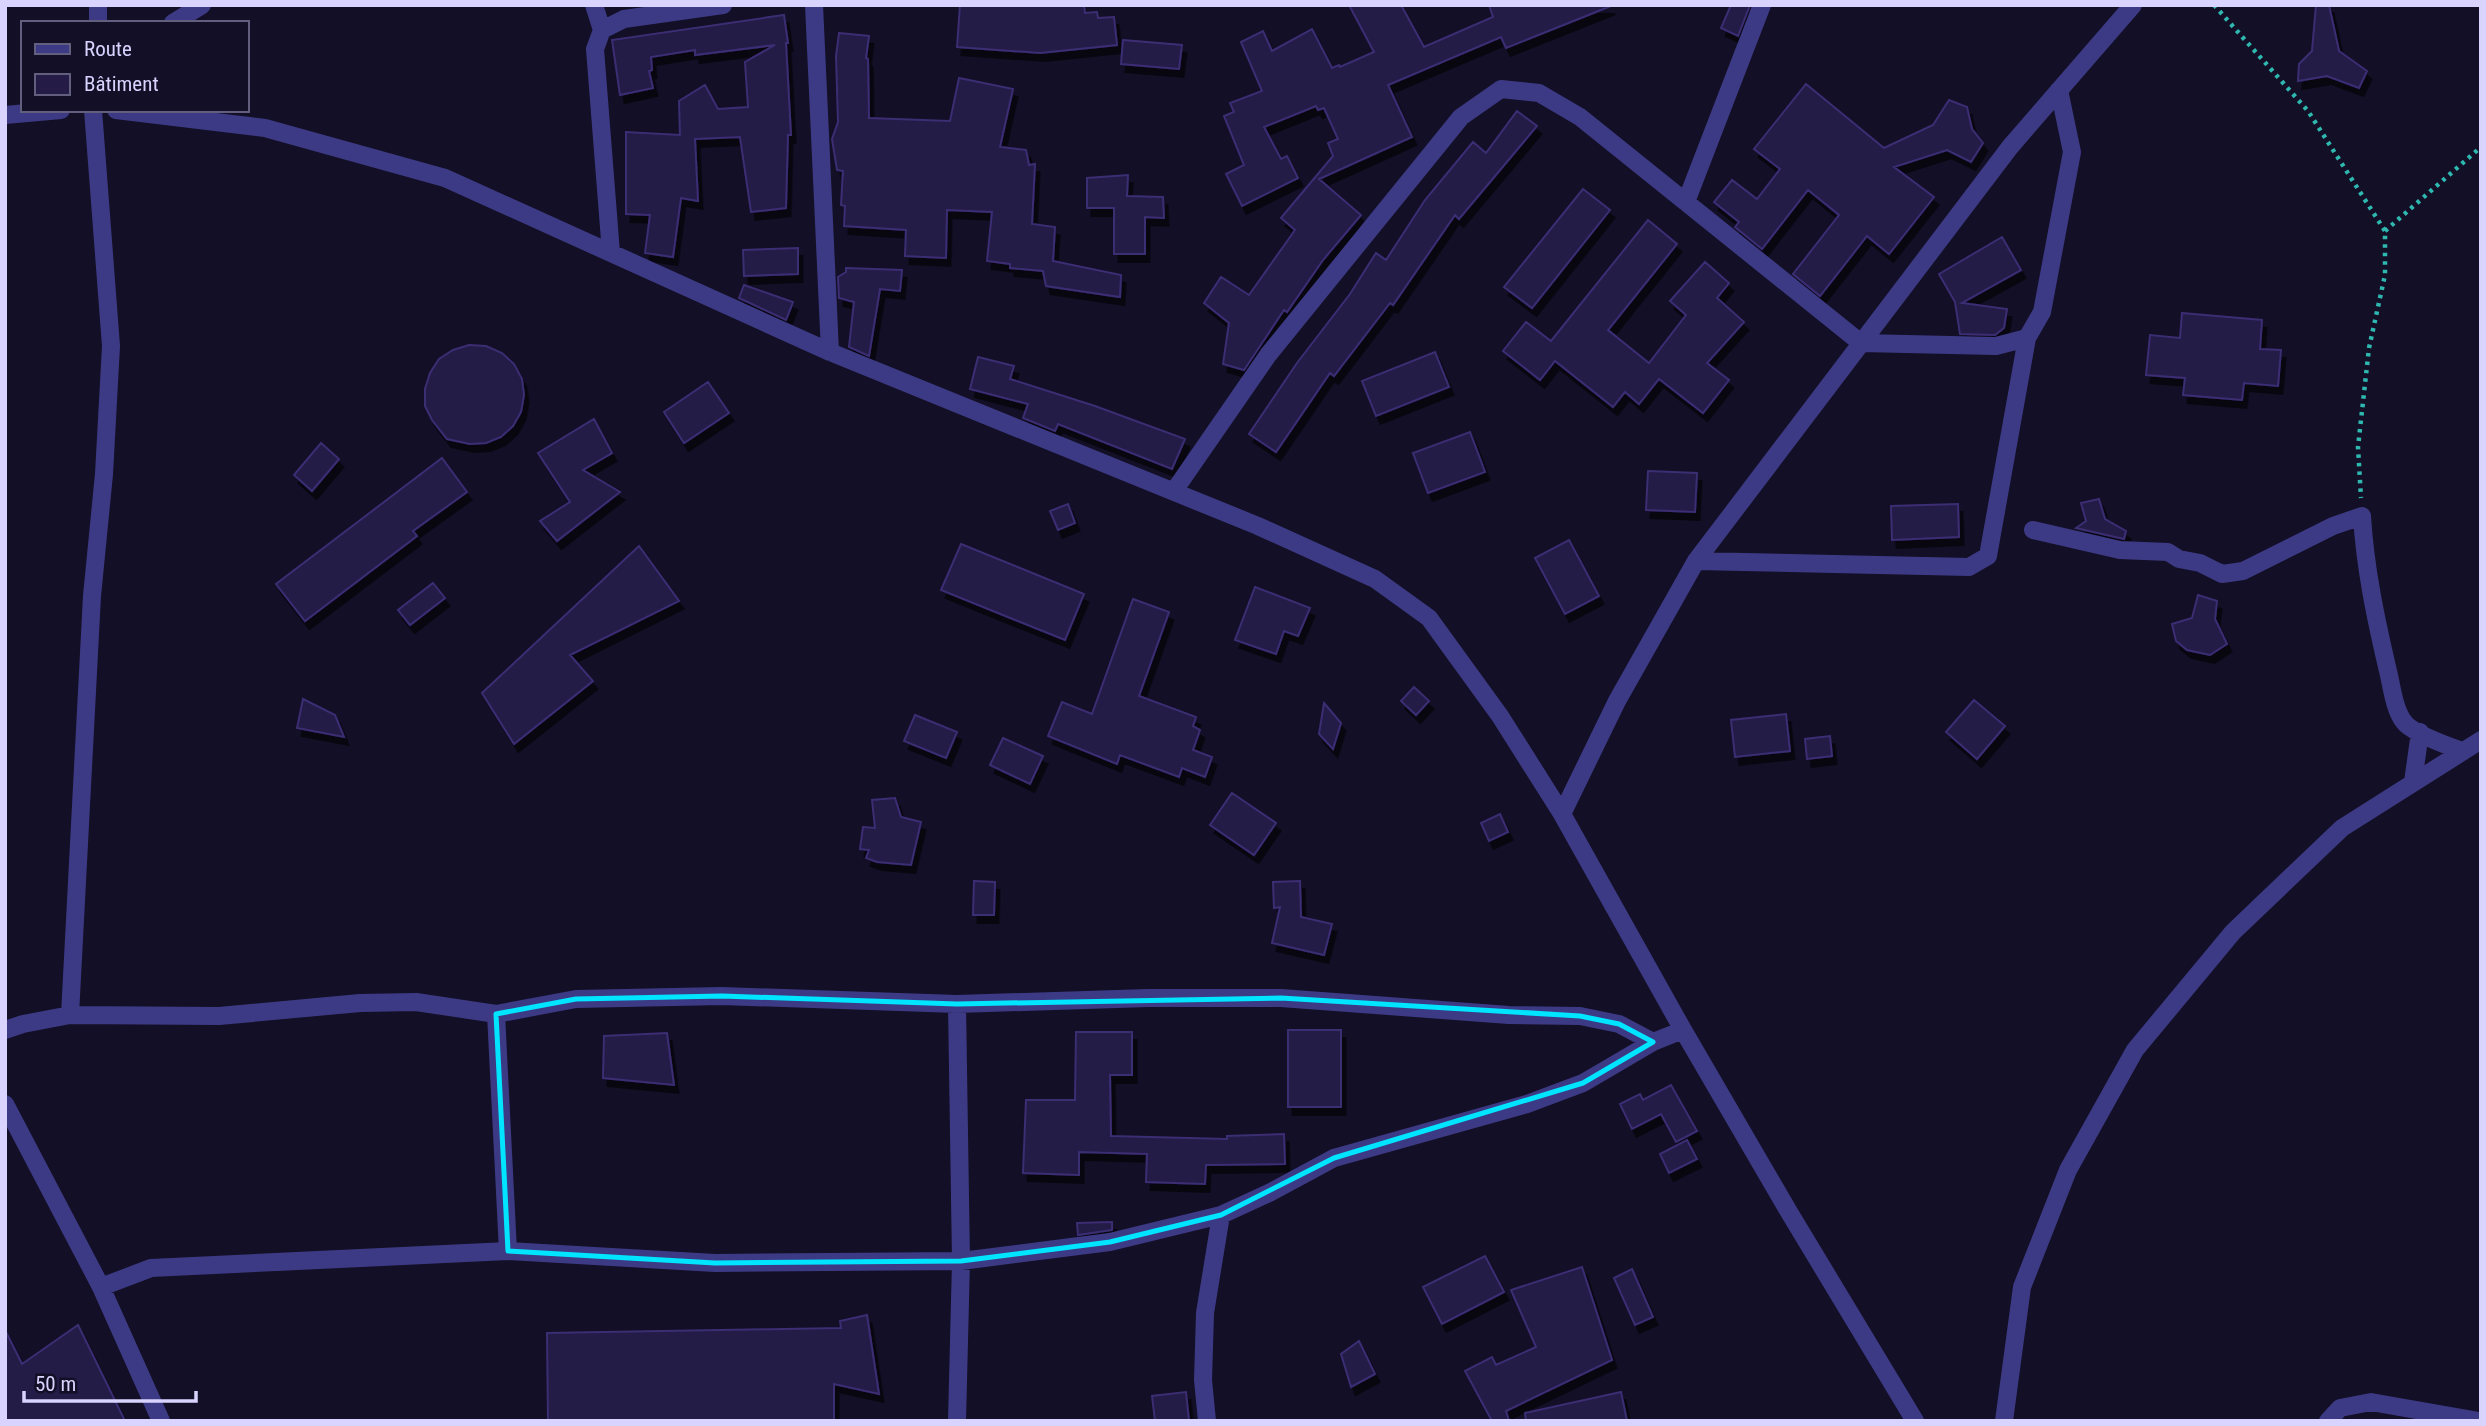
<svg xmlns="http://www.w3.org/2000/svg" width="2486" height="1426" font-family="'Roboto Condensed',sans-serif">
<defs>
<filter id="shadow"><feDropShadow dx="4.5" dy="8" stdDeviation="0" flood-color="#0009"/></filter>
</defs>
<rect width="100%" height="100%" fill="#130f26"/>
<path fill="#241b47" stroke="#3b2d73" stroke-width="2" filter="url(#shadow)" d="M960,5H1084L1085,13L1097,12L1098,18L1114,17L1117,45L1040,53L957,47Z
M1349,5H1401L1424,47L1493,17L1489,5L1611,6L1506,48L1501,37L1388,85L1412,137L1319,179L1361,215L1323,260L1287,312L1284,310L1244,370L1223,364L1229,323L1204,303L1221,277L1249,295L1295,230L1281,218L1333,156L1328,143L1338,139L1324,108L1318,110L1316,106L1264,127L1281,159L1287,156L1298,178L1242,206L1226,174L1244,165L1224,116L1234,112L1230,103L1262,91L1241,42L1263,31L1272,51L1312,29L1332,68L1339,65L1340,67L1374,52Z
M1731,5H1750L1738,36L1721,28Z
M2316,5H2329L2339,51L2367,71L2359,88L2327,76L2298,81L2299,64L2312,51Z
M784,15L788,43H786L791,135H788L786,208L751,212L740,137L695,139L698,201L681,198L673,257L645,253L650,215L626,214V132L680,135L679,101L705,85L718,109L748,107L745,62L775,45L695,55V50L651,57L652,70L649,71L653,88L620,95L612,40Z
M839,33L869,36L866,58L868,59L869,118L950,121L959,78L1013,89L1000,147L1026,150L1029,165L1035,164L1032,224L1055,227L1053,261L1121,275L1120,297L1046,286L1043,271L1010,268V264L987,261L992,212L947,210L946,258L905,256L906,230L844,226L845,206L841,205L843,171L837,170L832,139L838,122L836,56Z
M1123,40L1182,45L1179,69L1121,64Z
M1806,84L1884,148L1933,125L1949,100L1967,107L1972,129L1983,143L1971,162L1947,150L1894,167L1934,197L1889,254L1867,236L1820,296L1793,274L1839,215L1808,190L1762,249L1735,227L1739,222L1714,202L1732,180L1757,199L1780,169L1754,149Z
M1517,111L1537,126L1459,219L1455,215L1393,305L1390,303L1334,376L1330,373L1276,452L1249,434L1297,363L1350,294L1376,253L1386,260L1425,200L1473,142L1486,153Z
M1128,175L1127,196L1163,197L1164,218L1145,217V254H1114V208H1087V178Z
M1583,189L1610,210L1532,308L1504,287Z
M1648,220L1677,244L1608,330L1649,363L1686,315L1670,301L1705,262L1729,283L1717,298L1744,322L1707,363L1729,380L1703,413L1659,379L1639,404L1625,392L1613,407L1555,361L1540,380L1503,351L1526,322L1551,341Z
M2002,237L2021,270L1962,303L2007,309L2004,328L1995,335L1960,334L1955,302L1939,274Z
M798,248V274L744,276L743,250Z
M846,268L902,270L900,291L880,289L869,356L849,347L854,302L839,298L838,277L846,272Z
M744,285L793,302L786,320L739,298Z
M2182,313L2262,320L2260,349L2281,350L2278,386L2244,383L2242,400L2183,395L2185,378L2146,375L2150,335L2180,338Z
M469,345L486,346L502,353L514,364L522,379L524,395L521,412L513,426L501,437L486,443L470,444L447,439L432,420L425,406V389L430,373L439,359L453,350Z
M1435,352L1449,387L1376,416L1362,381Z
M978,357L1014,366L1010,379L1095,406L1185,439L1172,469L1058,424L1055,431L1023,418L1028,404L970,389Z
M708,382L729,413L684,443L664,412Z
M594,419L612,453L583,470L620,492L557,541L540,521L570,502L538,453Z
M1470,432L1485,472L1428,493L1413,453Z
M321,443L339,459L312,491L294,475Z
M442,458L467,492L413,531L417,536L305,621L276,584Z
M1648,471L1697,473L1695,512L1646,510Z
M2099,499L2105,519L2126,531L2124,539L2076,528L2086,521L2081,503Z
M1068,504L1075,523L1058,530L1050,511Z
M1958,504L1959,537L1892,540L1891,506Z
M1569,540L1599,596L1565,614L1535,558Z
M961,544L1084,594L1065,640L941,590Z
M639,546L679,601L570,655L593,681L514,744L482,693Z
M433,583L445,598L410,625L398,610Z
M1255,587L1310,608L1298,636L1284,631L1276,654L1235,640Z
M2198,595L2217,601L2215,619L2227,644L2210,655L2187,650L2176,641L2172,624L2192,618Z
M1133,599L1169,612L1139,696L1196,717L1193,726L1200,730L1193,750L1212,757L1205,777L1182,768L1179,777L1120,755L1117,764L1048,736L1062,702L1092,714Z
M1414,687L1429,701L1416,715L1401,701Z
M303,699L335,715L344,737L297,728Z
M1974,700L2005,726L1977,759L1946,732Z
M1324,703L1341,723L1333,749L1319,734Z
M1786,714L1790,751L1735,757L1731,720Z
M915,715L957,732L946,758L904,741Z
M1830,736L1832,756L1807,759L1805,739Z
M1003,738L1043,756L1030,784L990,765Z
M1232,793L1276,823L1254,855L1210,825Z
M895,798L901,817L921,822L911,865L877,862L866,858L869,850L860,849L863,827L875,828L872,800Z
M1500,814L1508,832L1489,841L1481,823Z
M974,881L995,882L994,915H973Z
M1300,881L1301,917L1332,924L1324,955L1272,943L1280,907L1274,908L1273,882Z
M1288,1030H1341V1107H1288Z
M1076,1032H1132V1075H1110L1111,1136L1227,1139V1136L1284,1134L1285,1164L1206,1165L1205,1184L1146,1182L1147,1154L1079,1152V1175L1023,1173L1026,1100H1075Z
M667,1033L674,1085L603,1078L604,1036Z
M1671,1085L1697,1131L1676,1142L1661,1114L1632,1129L1620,1104L1640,1094L1643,1100Z
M1687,1140L1697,1159L1669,1173L1660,1154Z
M1112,1222V1230L1078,1235L1077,1223Z
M1485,1256L1504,1292L1442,1324L1423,1287Z
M1582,1267L1612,1360L1506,1411L1509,1421H1492L1465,1371L1492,1357L1496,1365L1536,1347L1511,1290Z
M1632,1269L1653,1317L1635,1325L1614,1278Z
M867,1315L879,1394L834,1384V1421H548L547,1333L841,1328L840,1321Z
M78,1325L125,1421H5V1330L22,1364Z
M1359,1341L1375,1374L1351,1387L1341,1354Z
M1186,1392L1189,1421H1155L1152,1396Z
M1621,1392L1627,1421H1526L1525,1413Z"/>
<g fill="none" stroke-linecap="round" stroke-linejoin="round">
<path stroke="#2fb8b0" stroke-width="4.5" stroke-dasharray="3.5 5" stroke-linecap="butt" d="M2214,5L2308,111L2385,231V275L2369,348L2358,447L2361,498
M2385,231L2481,147"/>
<path stroke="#3d3a85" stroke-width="18" d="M98,5V23
M594,5L602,30
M814,5L830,352
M173,23L202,5
M116,110L265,128L445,178L830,352L1258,526L1375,579L1429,618L1500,716L1562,814L1683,1030L1789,1212L1915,1421
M5,115L61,110
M1686,202L1762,5
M611,253L595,49L602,30L624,19L723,5
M1174,491L1268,355L1461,117L1501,89L1539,93L1580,117L1861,343L1996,346L2027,338L2042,312L2072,152L2059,90
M2033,530L2120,550L2168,552L2179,559L2200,563L2222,574L2243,571L2333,526L2362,516C2365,568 2376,620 2388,671C2392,687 2394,709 2404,722C2412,733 2448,746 2462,751
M1696,561L1969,567L1988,556L2027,338
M2413,782L2420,732
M1562,814L1617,701L1696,561L2010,147L2133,5
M496,1014L508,1251
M70,1015L92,596L104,474L111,346L93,110
M5,1030L23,1024L70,1015L219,1016L360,1003L416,1002L496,1014L576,999L722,996L957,1004L1148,998H1281L1509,1015L1580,1016L1619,1024L1653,1042
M5,1104L101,1287L161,1421
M101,1287L151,1268L508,1251L715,1263L961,1261L1110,1242L1221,1215L1269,1193L1334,1158L1527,1104L1583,1083L1653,1042L1683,1030
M957,1421L961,1261L957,1004
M1207,1421L1203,1380L1205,1313L1221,1215
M2004,1421L2022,1287L2068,1170L2135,1050L2233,932L2342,828L2481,740
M2328,1421L2340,1408L2371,1402L2479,1421"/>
</g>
<path fill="none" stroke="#00e5ff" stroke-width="5" stroke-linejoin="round" d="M722,996L957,1004L1281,998L1580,1016L1619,1024L1653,1042L1583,1083L1334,1158L1221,1215L1110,1242L961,1261L715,1263L508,1251L496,1014L576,999Z"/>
<rect width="2486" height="1426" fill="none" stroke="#d9d4ff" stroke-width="14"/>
<rect x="21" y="21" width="228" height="91" fill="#130f26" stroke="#625e7d" stroke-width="2"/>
<rect x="35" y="44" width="35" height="10" fill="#3d3a85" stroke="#625e7d" stroke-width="2"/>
<text x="84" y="56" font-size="21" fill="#d9d4ff">Route</text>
<rect x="35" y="74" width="35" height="21" fill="#241b47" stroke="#625e7d" stroke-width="2"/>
<text x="84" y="91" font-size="21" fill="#d9d4ff">Bâtiment</text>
<path d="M24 1391v10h172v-10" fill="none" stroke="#d9d4ff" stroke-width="3.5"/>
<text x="35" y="1391" font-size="21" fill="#d9d4ff" stroke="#130f26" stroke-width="5" paint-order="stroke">50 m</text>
</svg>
